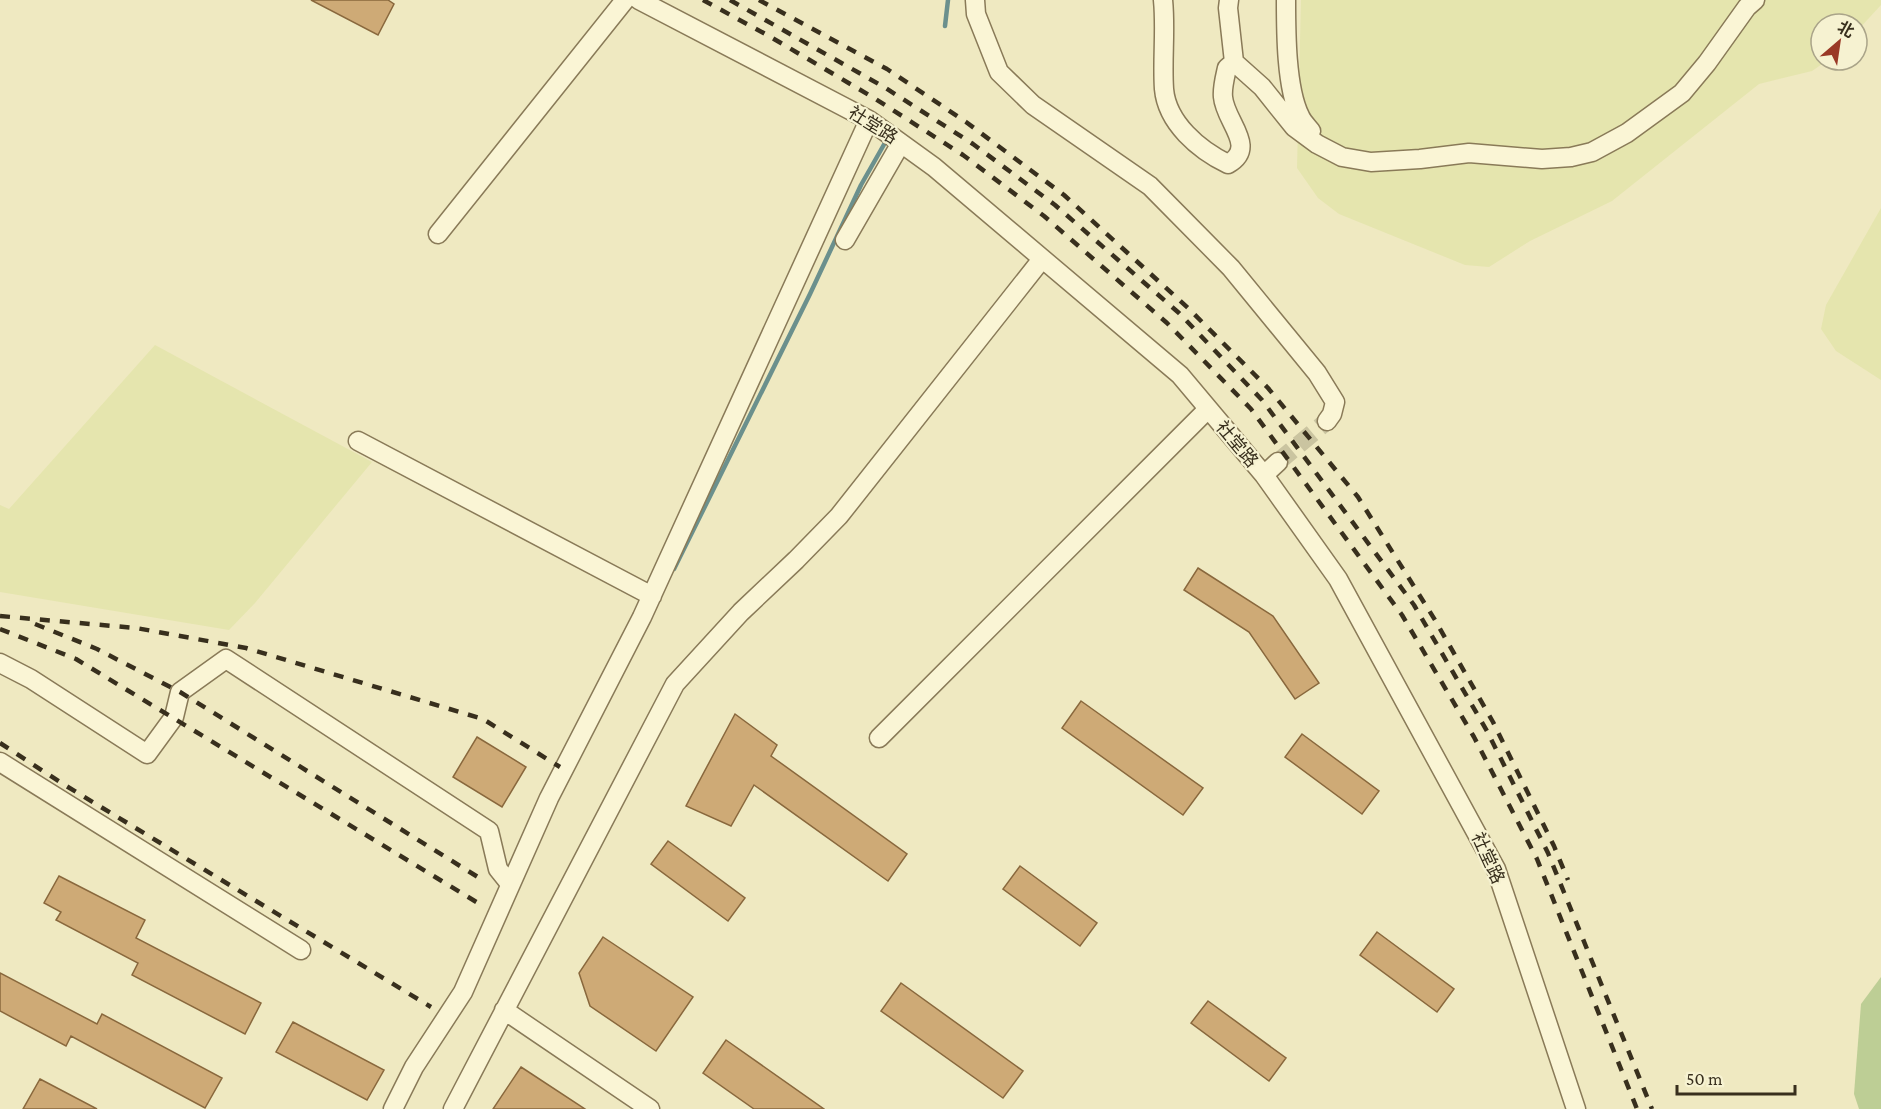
<svg xmlns="http://www.w3.org/2000/svg" width="1881" height="1109" font-family="'Crimson Pro','Noto Sans SC',serif">
<rect width="100%" height="100%" fill="#efe9c1"/>
<path fill="#e5e5ae" d="M1301,0H1881V5L1857,31V24H1821V60H1828L1812,71L1759,84L1612,201L1530,241L1489,267L1465,265L1339,214L1318,198L1297,168Z
M1881,208V380L1836,351L1821,329L1826,305Z
M155,345L372,462L255,603L229,630L0,592V505L9,509Z"/>
<path fill="#bdce95" d="M1881,977V1109H1859L1854,1094L1861,1004Z"/>
<g fill="none" stroke-linecap="round" stroke-linejoin="round">
<path stroke="#6b908d" stroke-width="4.5" d="M945,26L948,0
M674,569L810,294L861,185L886,141"/>
</g>
<path fill="#ceaa76" stroke="#89683d" stroke-width="1.5" d="M311,0H388L394,4L378,35Z
M1198,568L1273,616L1319,683L1295,699L1249,632L1184,590Z
M1081,701L1203,788L1183,815L1062,728Z
M735,714L777,745L771,756L907,854L888,881L754,785L731,826L686,806Z
M1302,734L1379,791L1362,814L1285,757Z
M477,737L526,767L502,807L453,777Z
M668,841L745,898L728,921L651,864Z
M1020,866L1097,923L1080,946L1003,889Z
M59,876L145,920L136,938L261,1003L245,1034L132,975L138,963L56,920L61,912L44,903Z
M1377,932L1454,989L1437,1012L1360,955Z
M603,937L693,997L656,1051L590,1006L579,973Z
M0,973L97,1024L102,1014L222,1078L205,1108L71,1036L66,1046L0,1011Z
M901,983L1023,1071L1003,1098L881,1011Z
M1208,1001L1286,1058L1269,1081L1191,1023Z
M293,1022L384,1070L367,1100L276,1052Z
M726,1040L824,1109H754L703,1073Z
M521,1067L585,1109H493Z
M40,1079L97,1109H23Z"/>
<g fill="none" stroke-linecap="round" stroke-linejoin="round">
<path stroke="#cac4a0" stroke-width="18" stroke-dasharray="18 9" stroke-linecap="butt" d="M1278,462L1327,421"/>
<g stroke="#897a58" stroke-width="21">
<path id="minor" d="M639,0L869,120L934,167L1180,375L1264,475L1338,579L1496,869L1576,1109
M975,0L976,14L999,72L1033,105L1150,186L1231,268L1317,373L1335,402L1332,414L1327,421
M1163,0C1166,30 1162,59 1164,89C1167,123 1199,150 1228,164C1258,147 1225,122 1223,97C1222,88 1225,77 1227,68L1234,62L1262,87L1294,127L1317,144L1342,157L1371,162L1420,159L1469,153L1542,159L1571,157L1592,152L1627,133L1682,93L1707,63L1747,7L1755,0
M1229,0L1228,8L1234,62
M1286,0C1286,31 1286,88 1300,116C1302,121 1307,126 1311,131
M438,234L625,0
M845,240L901,143
M358,441L652,596
M1264,475L1278,462
M0,663L31,679L147,754L174,717L180,692L226,659L489,831L498,869L510,884
M879,738L1208,409
M0,762L301,950
M504,1010L650,1109
M393,1109L414,1067L463,992L549,798L642,617L869,120
M453,1109L675,684L741,612L796,560L839,516L1042,259"/>
</g>
<use href="#minor" stroke="#faf5d5" stroke-width="18"/>
<path stroke="#382f1d" stroke-width="4.5" stroke-dasharray="10 10" stroke-linecap="butt" d="M703,0L769,36L874,98L963,155L1044,216L1167,323L1251,409L1402,615L1474,737L1537,859L1637,1109
M730,0L884,87L973,144L1055,205L1179,313L1262,400L1414,605L1487,731L1548,853L1652,1109
M759,0L887,69L966,122L1064,195L1188,308L1268,388L1358,497L1435,620L1493,722L1554,846L1568,880
M0,616L136,628L246,648L483,719L560,767
M35,624L97,649L180,692L481,879
M0,629L76,659L478,903
M0,743L63,784L431,1007"/>
</g>
<g text-anchor="middle" dominant-baseline="central" stroke-width="4.5" stroke-linejoin="round" paint-order="stroke">
<g font-size="18" fill="#382f1d" stroke="#f6f2d1">
<text transform="translate(873 125) rotate(32)">社堂路</text>
<text transform="translate(1237 444) rotate(50)">社堂路</text>
<text transform="translate(1488 858) rotate(65)">社堂路</text>
</g>
</g>
<g transform="translate(1839 42) rotate(29)"><circle r="28" fill="#f6f2d1" stroke="#aaa489" stroke-width="1.5"/>
<path d="M0-4.5L10 22L0 15L-10 22Z" fill="#9a3926"/>
<text y="-9" font-size="16" font-weight="bold" text-anchor="middle" fill="#382f1d">北</text>
</g>
<path d="M1677 1085v9h118v-9" fill="none" stroke="#382f1d" stroke-width="3"/>
<text x="1686" y="1085" font-size="18" fill="#382f1d" stroke="#f6f2d1" stroke-width="4.5" paint-order="stroke">50 m</text>
</svg>
